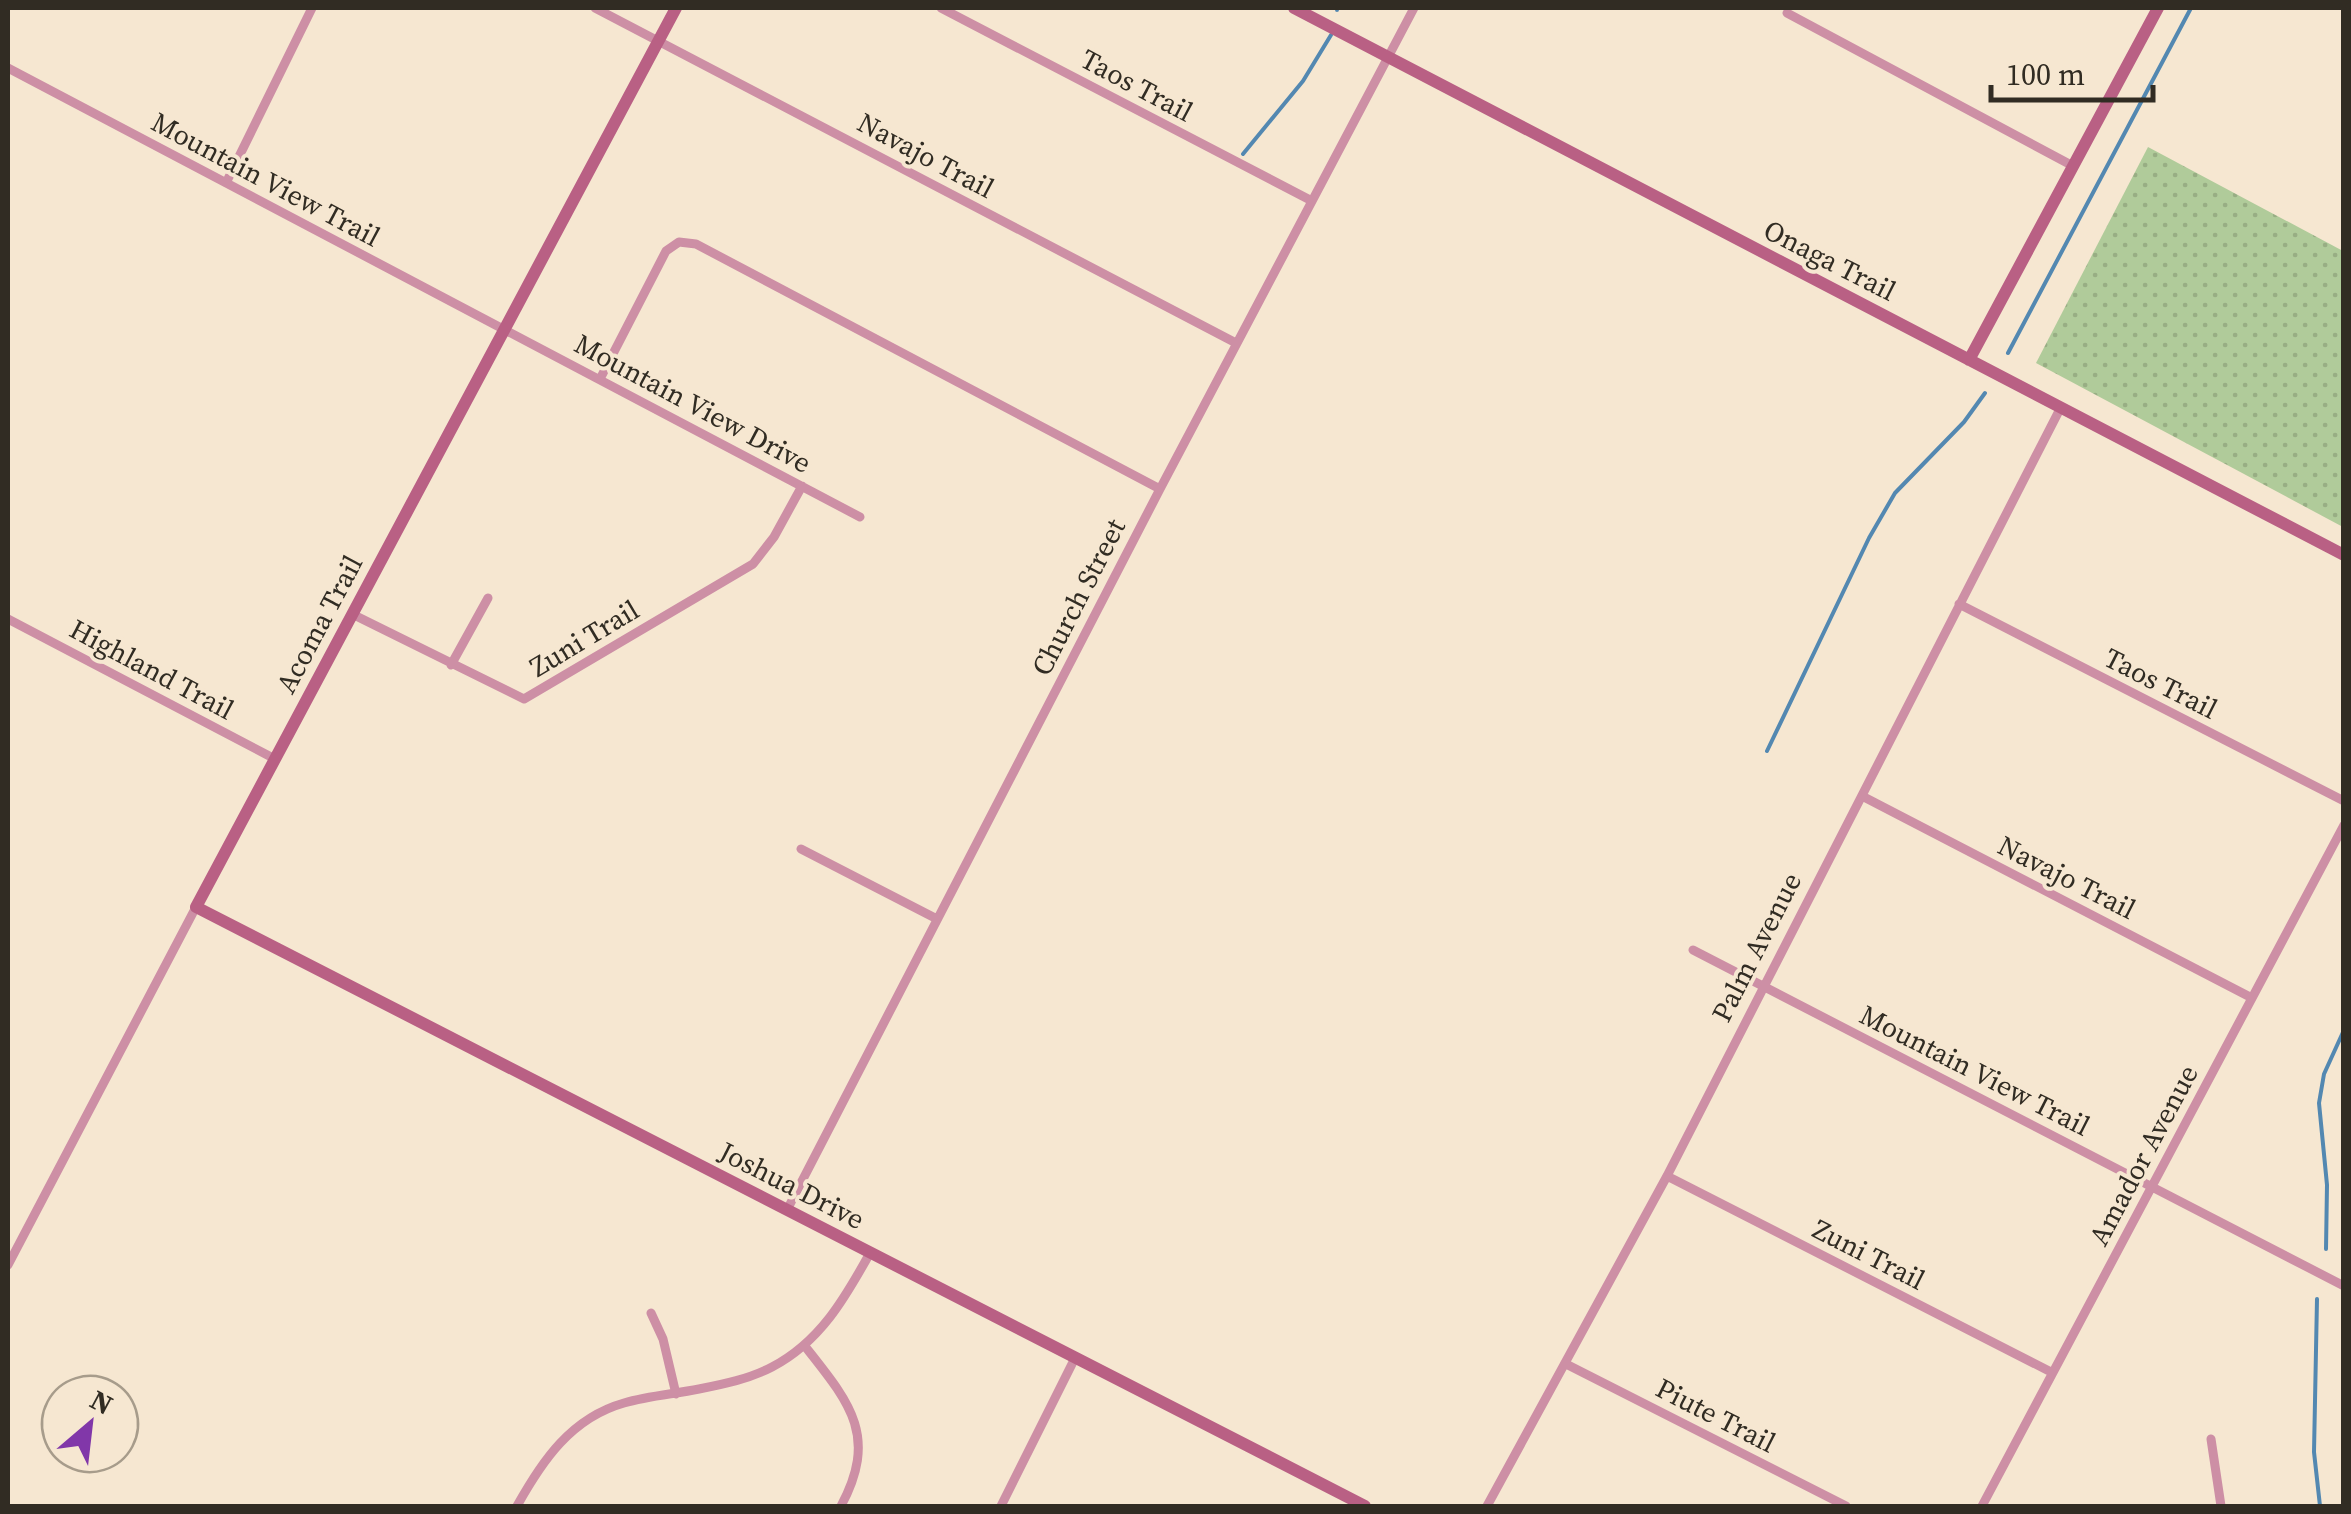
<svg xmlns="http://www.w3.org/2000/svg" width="2351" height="1514" font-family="'Source Serif 4',serif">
<defs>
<pattern id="grass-dots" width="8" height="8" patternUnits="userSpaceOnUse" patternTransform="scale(2.5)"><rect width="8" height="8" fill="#b0cb9a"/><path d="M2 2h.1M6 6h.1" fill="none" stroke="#98ae84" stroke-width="1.8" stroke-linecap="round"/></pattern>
</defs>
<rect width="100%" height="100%" fill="#f6e7d1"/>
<path fill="url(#grass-dots)" d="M2148,147L2343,251V527L2036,363Z"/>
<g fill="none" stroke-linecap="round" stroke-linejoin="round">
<path stroke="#5388b1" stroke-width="4" d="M1337,10V8
M1243,154L1303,81L1331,35
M2008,353L2191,8
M1767,751L1869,538L1895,493L1964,422L1985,393
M2326,1249L2327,1185L2319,1103L2324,1074L2344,1030
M2317,1299L2314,1452L2320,1506"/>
<path stroke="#cd8fa5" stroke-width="9" d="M595,8L1236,343
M941,8L1312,201
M1787,13L2073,166
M8,68L860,517
M226,183L312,8
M600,379L666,251L679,242L696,244L1160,489
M1959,604L2344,801
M352,614L524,699L753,564L774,537L802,486
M8,619L275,759
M451,665L488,598
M1862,796L2252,998
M801,849L937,919
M1693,950L2344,1286
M1667,1176L2051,1372
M787,1210L1160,489L1414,8
M8,1265L196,907
M651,1313L663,1339L676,1394
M804,1345C849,1402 879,1435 841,1506
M1566,1364L1846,1506
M2211,1439L2221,1506
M517,1506C542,1461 571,1418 624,1403C648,1396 674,1394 699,1389C724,1384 749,1379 772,1367C820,1342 845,1298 870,1253
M1001,1506L1075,1358
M1487,1506L1667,1176L2061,407
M1982,1506L2344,825"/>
<path stroke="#b96084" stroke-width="12" d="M676,8L196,907L1365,1506
M1294,8L2344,555
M1969,360L2158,8"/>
</g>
<g text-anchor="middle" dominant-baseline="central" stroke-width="8" stroke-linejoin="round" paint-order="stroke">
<g font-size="28" fill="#312c23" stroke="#f6e7d1">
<text transform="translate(1137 85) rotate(28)">Taos Trail</text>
<text transform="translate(926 155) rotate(28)">Navajo Trail</text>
<text transform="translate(266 179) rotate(28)">Mountain View Trail</text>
<text transform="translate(1830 260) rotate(27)">Onaga Trail</text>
<text transform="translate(693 403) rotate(28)">Mountain View Drive</text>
<text transform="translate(1078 597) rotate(-63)">Church Street</text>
<text transform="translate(319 624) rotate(-62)">Acoma Trail</text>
<text transform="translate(584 638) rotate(-31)">Zuni Trail</text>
<text transform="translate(152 669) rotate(28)">Highland Trail</text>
<text transform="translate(2161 683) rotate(27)">Taos Trail</text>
<text transform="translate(2067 877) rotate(27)">Navajo Trail</text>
<text transform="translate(1756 947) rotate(-63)">Palm Avenue</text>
<text transform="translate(1975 1070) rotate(27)">Mountain View Trail</text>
<text transform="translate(2143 1155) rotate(-62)">Amador Avenue</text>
<text transform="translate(792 1185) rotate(27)">Joshua Drive</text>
<text transform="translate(1869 1254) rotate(27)">Zuni Trail</text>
<text transform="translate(1716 1415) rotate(27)">Piute Trail</text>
</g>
</g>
<rect width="2351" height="1514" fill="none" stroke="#312c23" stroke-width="20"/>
<g transform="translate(90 1424) rotate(28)"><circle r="48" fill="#f6e7d1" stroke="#a79c8b" stroke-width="2.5"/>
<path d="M0-8L18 38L0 25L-18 38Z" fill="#8137a9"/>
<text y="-15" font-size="28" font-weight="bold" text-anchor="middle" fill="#312c23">N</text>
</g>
<path d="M1991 85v15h162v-15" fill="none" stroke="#312c23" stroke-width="5"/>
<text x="2006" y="85" font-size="30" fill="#312c23" stroke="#f6e7d1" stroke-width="8" paint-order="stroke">100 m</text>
</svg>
